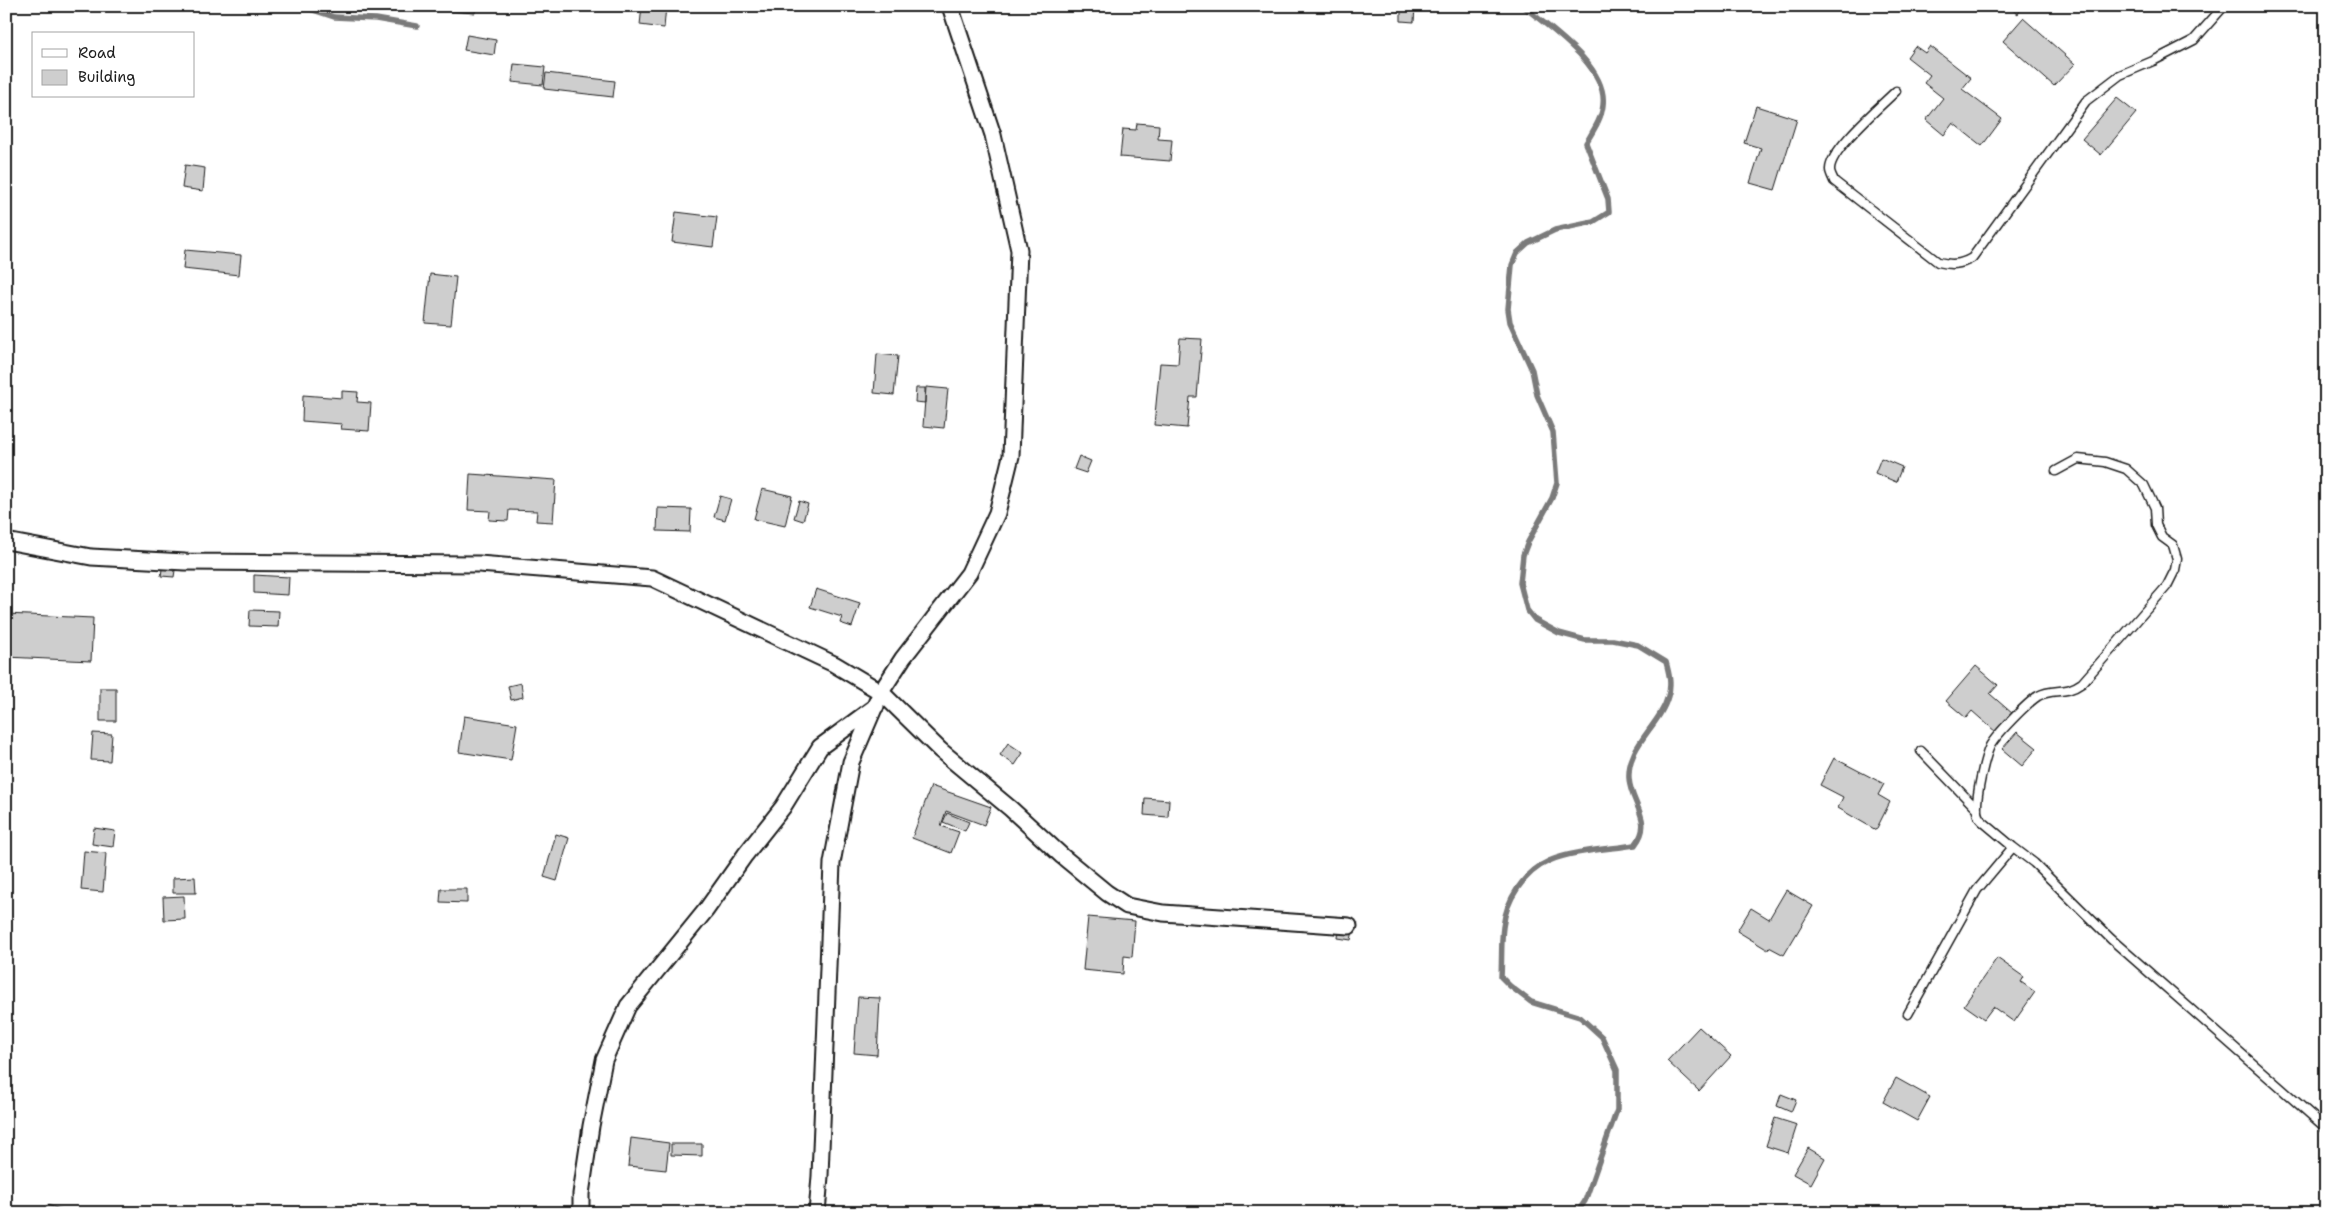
<svg xmlns="http://www.w3.org/2000/svg" width="2332" height="1219" font-family="'Shantell Sans',sans-serif">
<rect width="100%" height="100%" fill="#fff"/>
<filter id="ink" filterUnits="userSpaceOnUse"><feTurbulence type="fractalNoise" baseFrequency=".02" numOctaves="2"/><feDisplacementMap in="SourceGraphic" scale="10" xChannelSelector="R" yChannelSelector="G"/><feConvolveMatrix kernelMatrix="1 2 1 2 8 2 1 2 1" color-interpolation-filters="sRGB"/></filter>
<g filter="url(#ink)">
<g fill="none" stroke-linecap="round" stroke-linejoin="round">
<path stroke="#7a7a7a" stroke-width="5.5" d="M301,6L334,17L376,19L417,26
M1523,6C1549,28 1608,66 1603,105C1602,118 1593,131 1586,143L1608,199L1609,212L1593,222L1555,230L1528,243L1517,253L1512,265L1508,309L1510,322L1532,370L1537,395L1553,432L1557,483L1552,498L1528,542L1523,555L1520,583L1527,610L1535,620L1559,633L1585,640H1613L1638,645L1666,662C1669,673 1672,685 1668,696C1660,726 1627,745 1629,778C1630,804 1655,820 1635,845C1611,849 1570,851 1549,861C1524,872 1506,900 1503,927C1501,943 1502,960 1501,977L1510,986L1531,1002L1580,1017L1602,1037L1617,1070V1110L1585,1201L1577,1213"/>
</g>
<path fill="#cecece" stroke="#1c1c1c" d="M449,6H476L475,13L449,11Z
M642,6H666L664,28L640,25Z
M1401,6H1415L1414,22L1401,21Z
M2007,6H2023L2018,14Z
M2023,18L2075,64L2054,86L2003,41Z
M467,35L496,40L494,55L464,50Z
M1915,46L1925,53L1930,46L1971,78L1962,89L2002,119L1982,146L1953,123L1944,135L1926,120L1943,98L1924,83L1930,75L1907,57Z
M514,64L545,67L543,85L512,82Z
M546,73L615,81L613,97L544,89Z
M2117,98L2136,113L2101,155L2082,139Z
M1756,106L1797,119L1775,190L1750,183L1761,148L1744,143Z
M1137,123L1159,125L1158,139L1172,140L1170,161L1120,157L1123,129L1136,130Z
M185,165L205,168L203,191L182,188Z
M676,212L717,217L713,247L672,242Z
M185,250L241,255L239,275L183,269Z
M430,274L456,277L451,325L425,323Z
M1180,338L1202,339L1197,397H1190L1187,428L1154,425L1160,363L1178,364Z
M877,354L898,356L894,395L874,393Z
M926,387L948,389L944,428L923,426Z
M916,388H925V403L915,402Z
M342,391L358,392L357,402L371,403L369,431L341,429L342,424L302,421L303,395L342,398Z
M1079,456L1091,461L1086,473L1074,469Z
M1881,458L1902,467L1896,482L1875,473Z
M470,474L556,480L553,522L536,521L537,511L509,510L508,521L489,520L490,511L468,510Z
M762,489L792,496L785,526L754,519Z
M720,496L731,499L725,520L714,517Z
M799,501L808,504L803,521L794,518Z
M658,508L691,509L690,532L657,531Z
M163,562L176,564L174,577L161,576Z
M254,575L289,577L288,595L254,593Z
M816,589L860,603L852,627L840,623L842,617L810,607Z
M250,610L279,611L278,627L249,626Z
M6,614L93,618L91,661L6,657Z
M1976,666L1998,685L1990,694L2013,714L1997,733L1972,711L1966,718L1946,701Z
M521,683L523,697L511,700L508,686Z
M100,688H116V721H100Z
M464,716L517,724L511,760L459,752Z
M2017,732L2037,748L2022,766L2002,749Z
M93,733L112,734L110,761L91,760Z
M1008,743L1023,753L1015,765L1000,755Z
M1834,758L1884,784L1878,795L1890,802L1876,830L1838,808L1843,797L1820,785Z
M931,786L991,807L984,825L946,811L941,826L959,832L951,853L912,838Z
M1145,798L1169,800L1168,817L1144,815Z
M947,813L969,822L965,831L943,822Z
M94,828L115,831L113,847L92,844Z
M556,834L569,838L557,881L544,877Z
M84,851L106,853L103,892L81,890Z
M195,877L196,893H173V878Z
M441,889H467V903L440,902Z
M1786,890L1813,906L1784,955L1769,947L1768,950L1737,931L1751,908L1769,919Z
M184,896L185,919L164,920L163,897Z
M1088,917L1135,921L1132,957L1124,956L1123,974L1083,970Z
M1339,929L1353,931L1351,940L1338,938Z
M1997,958L2024,977L2021,982L2035,992L2014,1022L1993,1007L1984,1019L1964,1005Z
M858,997L880,998L877,1055L854,1053Z
M1699,1027L1731,1056L1699,1091L1667,1061Z
M1896,1078L1930,1097L1917,1121L1883,1102Z
M1781,1094L1796,1100L1791,1112L1777,1106Z
M1775,1118L1797,1125L1788,1153L1766,1146Z
M631,1138L669,1143L666,1170L628,1166Z
M671,1144H702V1156L671,1155Z
M1808,1148L1825,1158L1811,1184L1793,1174Z
M47,1205L67,1211V1213H45Z"/>
<g fill="none" stroke-linecap="round" stroke-linejoin="round">
<g stroke="#1c1c1c" stroke-width="11">
<path id="service" d="M1896,91C1882,105 1829,150 1830,170C1830,173 1833,178 1834,181L1938,262C1951,265 1960,265 1972,258L2086,101L2120,75L2153,61L2194,40L2224,6
M1921,751L1977,809
M2013,847L1982,821C1979,818 1977,815 1977,811C1976,796 1984,759 1990,746C1996,735 2027,703 2038,696C2054,687 2064,696 2082,683L2167,586L2175,570L2177,559L2173,545L2162,537L2156,525L2155,508L2144,485L2126,469L2105,462L2078,459L2056,471
M1908,1014L1977,890L2013,847L2034,863L2111,939L2326,1128"/>
</g>
<g stroke="#1c1c1c" stroke-width="19">
<path id="minor" d="M6,541L91,557L185,562L479,564L652,578L834,664L881,692L940,750L1011,809L1062,856L1107,893L1127,906L1163,913L1349,926
M581,1213V1194L591,1126L604,1060L628,1006L706,910L745,855L783,807L820,747L876,706
M817,1213L820,1176L832,863L851,762L881,692L903,658L969,573L997,513L1011,456L1019,250L993,135L950,6"/>
</g>
<use href="#service" stroke="#fff" stroke-width="8"/>
<use href="#minor" stroke="#fff" stroke-width="15"/>
</g>
</g>
<rect width="2332" height="1219" fill="none" stroke="#fff" stroke-width="25"/>
<rect x="12" y="12" width="2307" height="1194" fill="none" stroke="#1c1c1c" stroke-width="2" filter="url(#ink)"/>
<rect x="32" y="32" width="162" height="65" fill="#ffffff" stroke="#a4a4a4"/>
<rect x="42" y="49" width="25" height="8" fill="#ffffff" stroke="#a4a4a4"/>
<text x="78" y="58" font-size="15" fill="#1c1c1c">Road</text>
<rect x="42" y="70" width="25" height="15" fill="#cecece" stroke="#a4a4a4"/>
<text x="78" y="82" font-size="15" fill="#1c1c1c">Building</text>
</svg>
